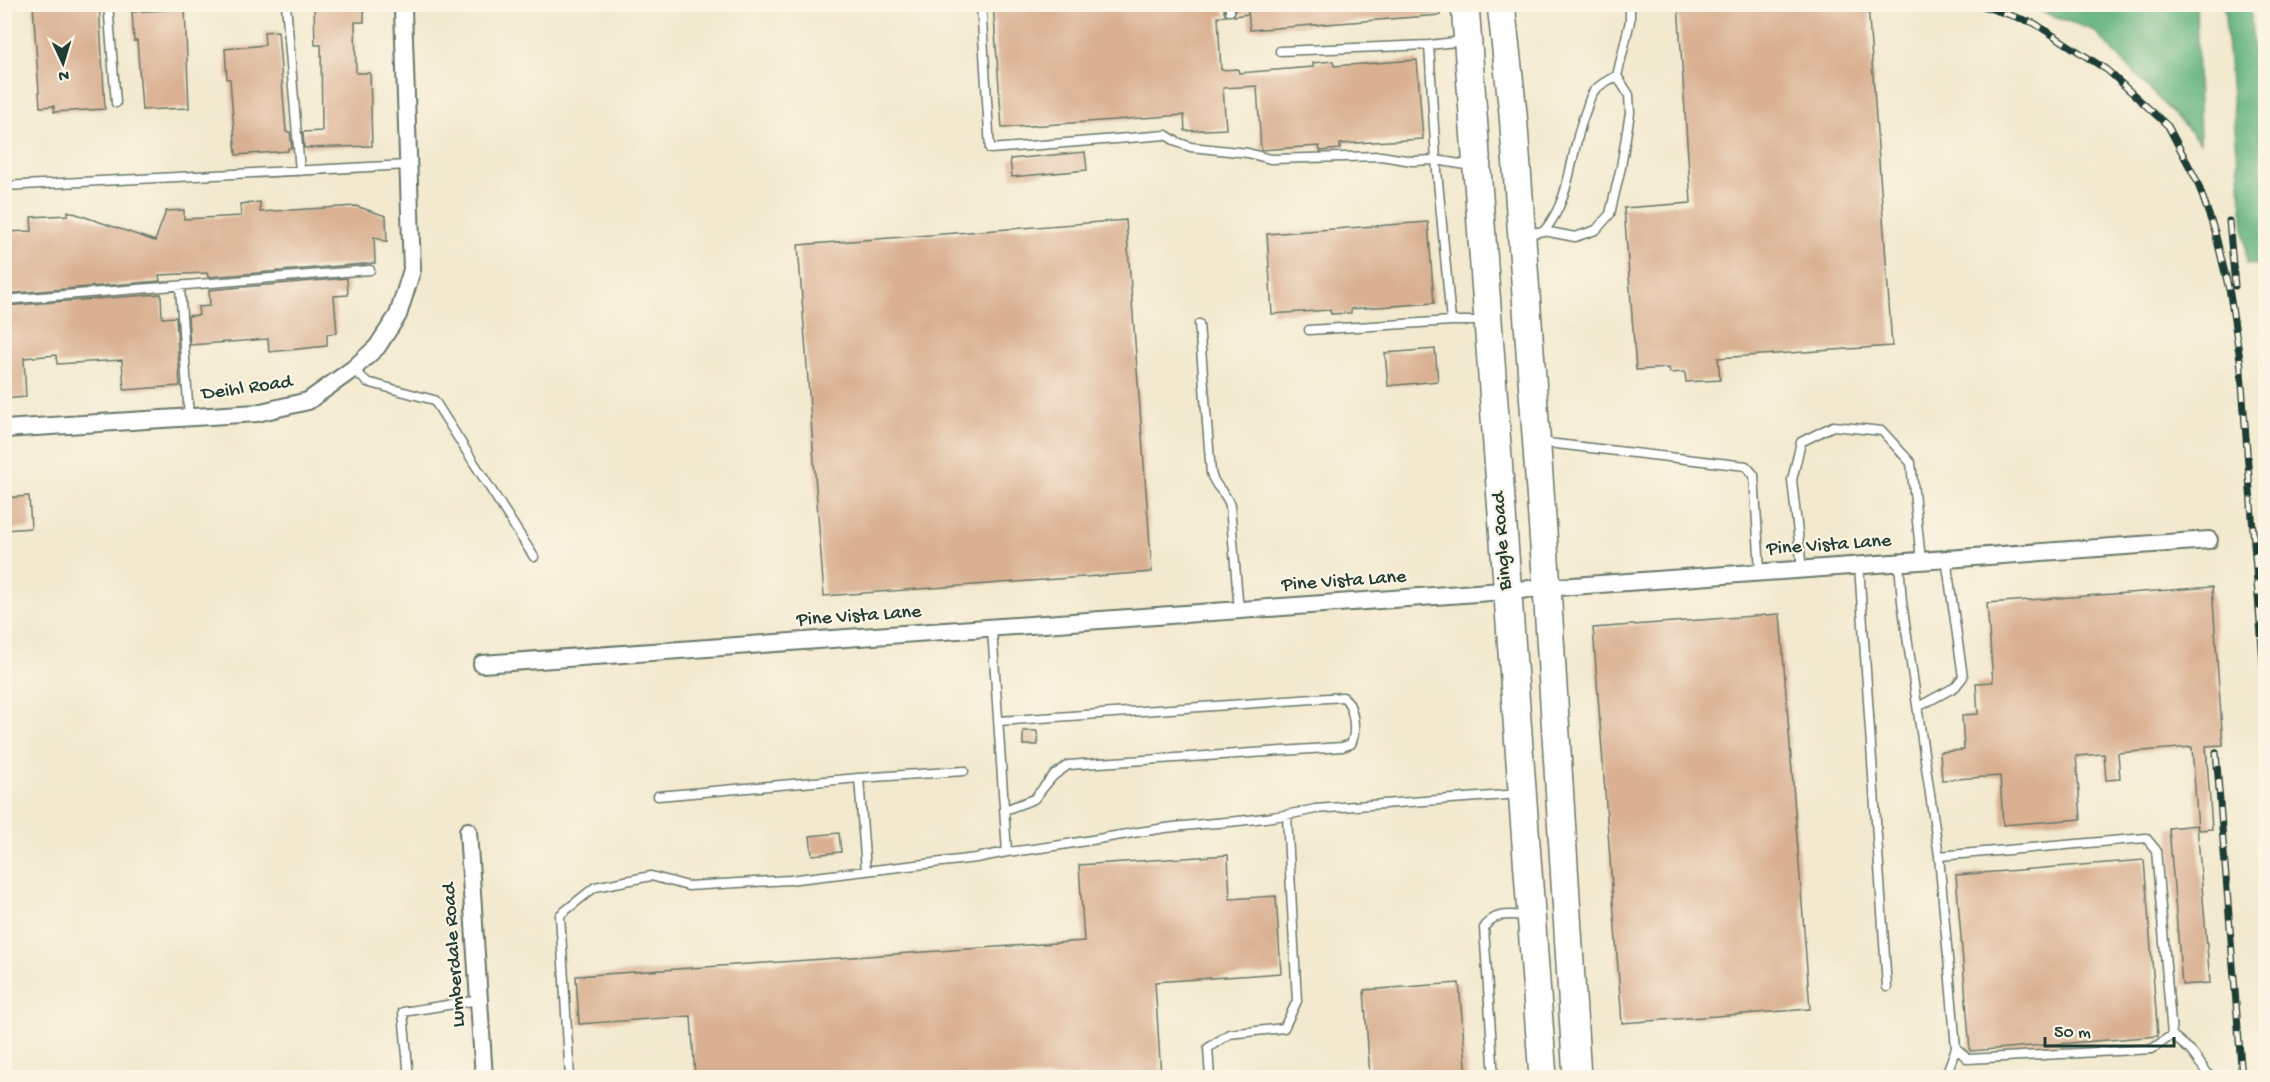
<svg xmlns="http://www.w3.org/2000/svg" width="2270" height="1082" font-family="'Gochi Hand',sans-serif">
<rect width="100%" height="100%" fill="#fcf5e5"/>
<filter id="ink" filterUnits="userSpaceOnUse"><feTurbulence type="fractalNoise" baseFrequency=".0167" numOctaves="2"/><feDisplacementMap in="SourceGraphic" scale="12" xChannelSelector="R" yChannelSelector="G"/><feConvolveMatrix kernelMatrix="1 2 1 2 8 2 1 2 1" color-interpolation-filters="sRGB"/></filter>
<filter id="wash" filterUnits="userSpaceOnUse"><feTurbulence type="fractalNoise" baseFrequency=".008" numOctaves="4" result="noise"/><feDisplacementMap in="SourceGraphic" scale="24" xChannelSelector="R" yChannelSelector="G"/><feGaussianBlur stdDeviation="1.35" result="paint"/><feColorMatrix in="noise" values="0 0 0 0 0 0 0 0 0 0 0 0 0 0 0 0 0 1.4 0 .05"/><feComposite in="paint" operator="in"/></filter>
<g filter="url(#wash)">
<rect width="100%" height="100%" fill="#f2e9ce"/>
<path fill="#65b480" stroke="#42785a" stroke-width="1.5" d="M2022,5H2196L2200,142L2093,30Z
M2224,5H2250L2265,208V259L2262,266L2247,263Z"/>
<g id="blocks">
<path fill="#d9b091" d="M33,4H99L105,109L54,112V106L40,107Z
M314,4H364V22H355L356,73H370L372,146L304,148L303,132L322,131L321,45H315Z
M993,4H1224V12L1227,16L1218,17L1221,70L1238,69L1239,73L1313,67V63L1333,61L1334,66L1417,60L1423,139L1340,144V149L1320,151L1319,146L1261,150L1257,86L1223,88L1226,129L1185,131L1184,115L1002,128Z
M1236,4H1439L1440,15L1250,30L1248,11V14L1234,16Z
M1678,4H1868L1892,346L1718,358L1720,380L1686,382L1685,372L1670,373L1669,368L1636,370L1624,208L1691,203Z
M185,9L189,108L142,110L137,40L134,41L132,12Z
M278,31L286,132H290L292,148H288V151L236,155L230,79H227L225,49L265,45L264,32Z
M1085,152L1087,170L1012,177L1010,159Z
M260,202V212L356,206L386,216L387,242L374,237L375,263L208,277L207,273L159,275L160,281L4,294V232L32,231L31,217L68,215V211L155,241L166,211L184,210V219L241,216L240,204Z
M1126,220L1152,572L824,596L798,245Z
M1428,222L1434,303L1351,309V313L1331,314L1330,310L1272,314L1267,234Z
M347,278L348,295L334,296L337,333L327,334V346L269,352L268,339L190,345L188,316L199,315L198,307L210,306L209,290Z
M161,294L162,318L176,317L180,386L124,390L122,360L57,364L56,355L24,358L26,397L4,399V306Z
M1435,349L1438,381L1388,386L1385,353Z
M29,496L31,528L4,530V498Z
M2212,587L2223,745L2206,746L2212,829L2198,830L2192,747L2118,753L2120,779L2106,780L2104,754L2076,756L2081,819L2003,825L2000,776L1942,780L1940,752L1964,750L1962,715L1978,714L1976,683L1993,682L1987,603Z
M1780,614L1810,1009L1622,1023L1593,628Z
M1023,731H1037L1038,745H1023Z
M2197,825L2210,983L2182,985L2169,828Z
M839,833L841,852L812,855L810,836Z
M1228,855L1230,899L1276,896L1281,973L1155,982L1161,1077H695L691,1016L579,1024L576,976L1084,941L1079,865Z
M2144,860L2158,1036L1970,1051L1956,875Z
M1459,983L1467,1077H1370L1364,990Z"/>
</g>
</g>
<g filter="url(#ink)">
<use href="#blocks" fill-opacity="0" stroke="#69796a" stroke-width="1.5"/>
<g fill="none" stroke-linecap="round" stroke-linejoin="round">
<g stroke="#69796a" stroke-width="11">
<path id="lane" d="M108,4L116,103
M286,4L300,171
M981,4L990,149L1166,135L1177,142L1191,147L1248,153L1270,159L1381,156L1412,161L1436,160L1472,166
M1230,4V11
M1429,45L1464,41
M1280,51L1429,45L1436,160L1451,321L1309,330
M4,186L408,165
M1544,231L1575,237L1596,230L1610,214L1621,167L1630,113L1629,95L1617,76
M1527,234L1544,231C1572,198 1570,152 1585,113C1588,106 1589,97 1594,91C1600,84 1608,80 1617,76L1630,21V4
M180,287L189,418
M4,300L370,270
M1451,321H1484
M1199,324L1211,473C1215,489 1227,492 1230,506L1239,611
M353,369L367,382L434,400L534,557
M1539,442L1746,466L1754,475L1760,571
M1899,562L1902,602L1939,856L1956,1048L1968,1059L2152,1049L2172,1035L2156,850L2146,838L1939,856
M1859,565L1887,987
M1802,569L1792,480L1801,442L1833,426L1882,431L1911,463L1921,560
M992,629L1007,852C1063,847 1118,834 1174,827C1221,822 1269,820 1315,809L1520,794
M1918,707L1955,687L1963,677L1946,558
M999,721L1343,697C1354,704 1357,732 1351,744L1342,747L1068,765L1053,776L1034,799L1005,810
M859,778L964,771
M658,796L859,778L866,871
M2172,1035L2190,1050L2211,1078
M409,1078L403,1012L479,1000
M570,1078L560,915L595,887L651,876L688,886L789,880L976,858L1007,852
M1210,1078L1208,1048L1229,1034L1284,1028L1297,1001L1287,816
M1494,1078L1484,928C1493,911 1513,915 1529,916
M1945,1078L1956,1048"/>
</g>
<g stroke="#69796a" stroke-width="20">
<path id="street" d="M4,429L257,413L308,401L353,369L377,347L398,315L412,270L403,10L406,4
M482,664C1058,625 1633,580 2209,540
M468,831L484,1078"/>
</g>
<g stroke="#69796a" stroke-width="30">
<path id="primary" d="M1465,4L1543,1078
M1501,4L1513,113L1547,588L1577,1078"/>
</g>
<use href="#lane" stroke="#fff" stroke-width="8"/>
<use href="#street" stroke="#fff" stroke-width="16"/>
<use href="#primary" stroke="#fff" stroke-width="27"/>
<g stroke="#1f3d34" stroke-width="7">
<path id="rail" d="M1976,4L2034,23L2107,70L2168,126L2197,181L2215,232L2230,294L2241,366
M2229,221L2235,286
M2240,358L2266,702
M2216,752L2242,1078"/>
</g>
<use href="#rail" stroke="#fcf5e5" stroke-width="4.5" stroke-dasharray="14" stroke-linecap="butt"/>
</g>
</g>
<g text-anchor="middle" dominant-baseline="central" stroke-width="4.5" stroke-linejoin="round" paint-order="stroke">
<g font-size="20" fill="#1f3d34" stroke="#fcf5e5">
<text transform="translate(247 389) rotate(-8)">Deihl Road</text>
<text transform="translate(1503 541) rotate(-94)">Bingle Road</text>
<text transform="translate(1829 546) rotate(-4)">Pine Vista Lane</text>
<text transform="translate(1344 582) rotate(-4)">Pine Vista Lane</text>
<text transform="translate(859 617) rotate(-4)">Pine Vista Lane</text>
<text transform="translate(455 955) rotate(-94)">Lumberdale Road</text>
</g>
</g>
<rect width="2270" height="1082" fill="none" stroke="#fcf5e5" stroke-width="24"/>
<g transform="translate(63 63) rotate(176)" stroke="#fcf5e5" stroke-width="4.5" paint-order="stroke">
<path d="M0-4.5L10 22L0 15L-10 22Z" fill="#1f3d34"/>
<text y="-9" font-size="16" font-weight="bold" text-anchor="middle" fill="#1f3d34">N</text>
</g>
<path d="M2045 1037v9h129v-9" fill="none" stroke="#1f3d34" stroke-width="3"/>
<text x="2054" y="1037" font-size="18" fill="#1f3d34" stroke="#fcf5e5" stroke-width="4.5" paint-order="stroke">50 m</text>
</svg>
